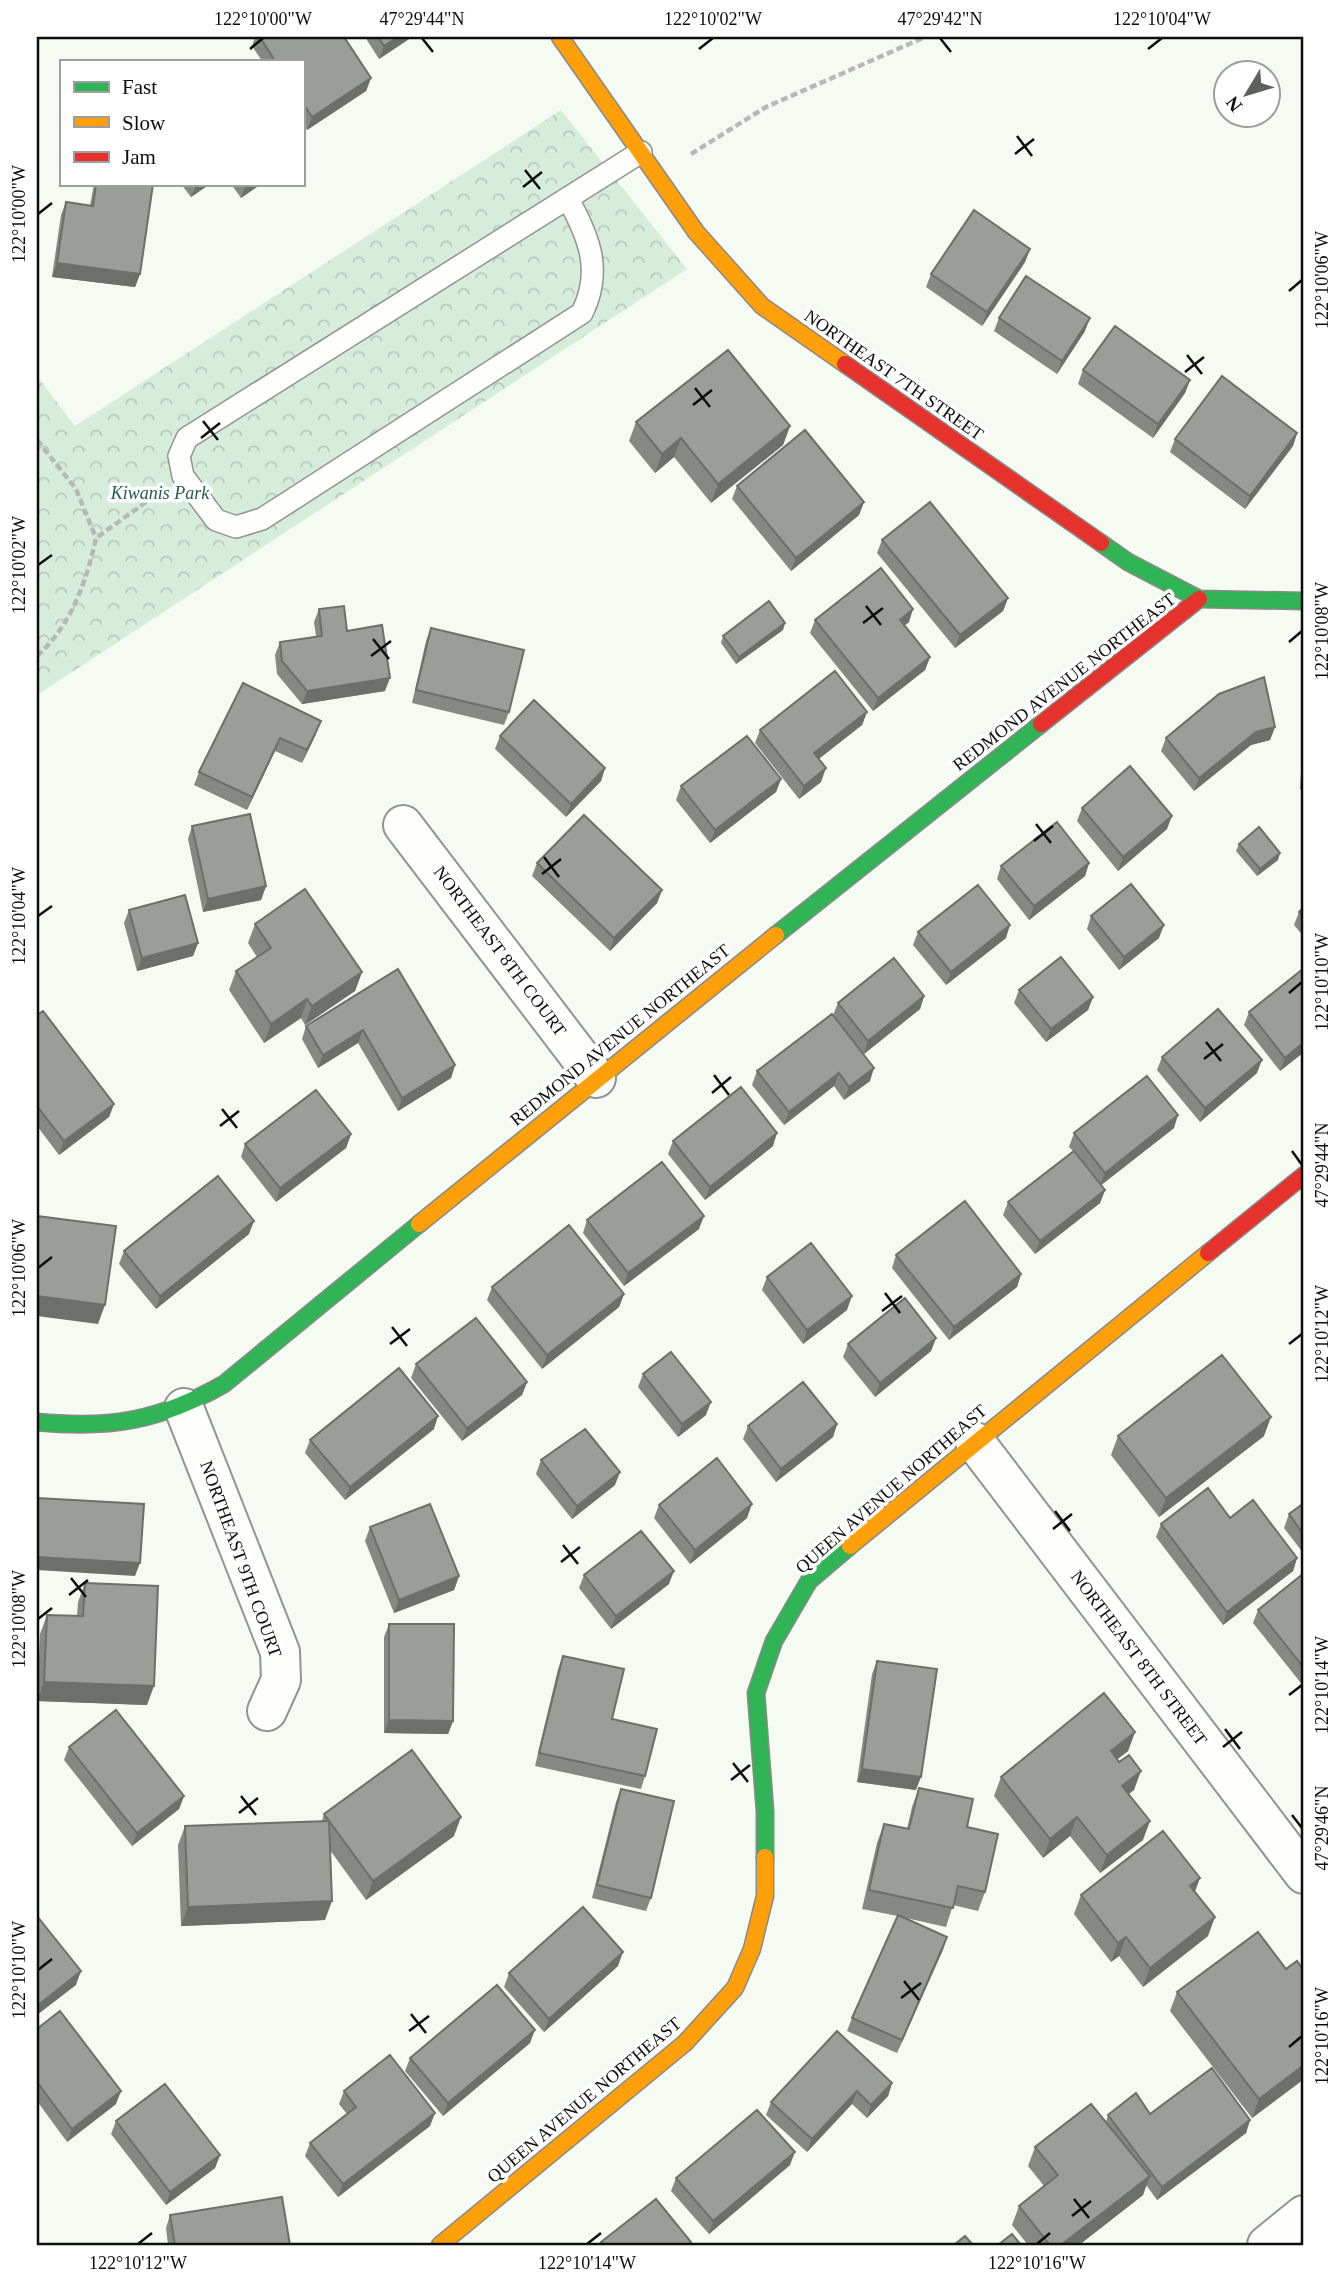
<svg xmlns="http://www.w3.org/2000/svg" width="1341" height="2282" font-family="Georgia,serif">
<defs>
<pattern id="park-crowns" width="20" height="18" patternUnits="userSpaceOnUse" patternTransform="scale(1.75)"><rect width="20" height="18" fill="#d7eddc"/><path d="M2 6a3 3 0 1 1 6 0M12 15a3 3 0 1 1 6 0" fill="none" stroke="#b7cabc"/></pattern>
</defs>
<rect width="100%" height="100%" fill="#f5faf3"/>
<path fill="url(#park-crowns)" d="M561,110L687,269L37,695V376L75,426Z"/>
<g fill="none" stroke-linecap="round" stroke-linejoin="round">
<g stroke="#919491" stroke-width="24">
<path id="lane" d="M568,199C589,237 603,271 582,313L262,519L236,527L216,520L183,476L179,456L187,438L641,152"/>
</g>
<g stroke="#919491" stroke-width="42">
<path id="street" d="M403,825L596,1078
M184,1408L280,1652L281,1680L267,1711
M975,1442L1304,1874
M1267,2245L1304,2215"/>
</g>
<g stroke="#888a87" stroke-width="19">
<path id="fast" d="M1101,543L1128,562L1199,599L1304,601
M776,935L1041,724
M37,1422C111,1429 159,1421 224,1384L419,1224
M765,1857V1811L756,1693L774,1641L809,1581L850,1546"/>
</g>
<g stroke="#888a87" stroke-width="19">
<path id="slow" d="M560,37L696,232L762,306L845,364
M419,1224L776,935
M850,1546L1208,1253
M440,2245L685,2043L735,1988L752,1949L765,1896V1857"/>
</g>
<g stroke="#888a87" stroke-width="19">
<path id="jam" d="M845,364L1101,543
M1041,724L1199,599
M1208,1253L1304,1175"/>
</g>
<path stroke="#b7b8b7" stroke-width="4.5" stroke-dasharray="7 3.5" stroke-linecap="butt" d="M691,154L766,107L925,37
M37,440L76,489L96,538
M37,656C71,626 87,580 96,538L156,495"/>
<use href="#lane" stroke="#fefefd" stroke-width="21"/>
<use href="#street" stroke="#fefefd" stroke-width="38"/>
<use href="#fast" stroke="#30b455" stroke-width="16"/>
<use href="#slow" stroke="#ff9f0a" stroke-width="16"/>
<use href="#jam" stroke="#e5322d" stroke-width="16"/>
</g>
<path fill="#858883" d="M255,37H344L371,78L366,91L307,130L303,124V61H262L252,46Z
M365,37H412L379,59Z
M94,184H153L140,274L135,287L52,277L61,215L66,202L90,206Z
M181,184H210L191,197Z
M231,184H261L241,198Z
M1030,249L1025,262L982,326L926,287L931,274Z
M999,318L1085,331L1057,374L994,331Z
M1083,370L1190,380L1185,393L1153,438L1078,384Z
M636,422L790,426L783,445L711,503L674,457L655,473L629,441Z
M1297,433L1293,446L1245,509L1170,452L1175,439Z
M737,486L864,502L859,515L791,571L732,499Z
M882,540L1008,598L1003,611L955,648L877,553Z
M319,609L347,631L385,691L302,704L277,674L275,655L280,642L316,636L314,622Z
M815,620L909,622L905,625L930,657L925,670L873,711L810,633Z
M431,628L509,712L504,725L412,703L426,641Z
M783,630L736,664L721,643L723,636Z
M243,683L316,734L302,763L275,751L247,810L194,785L199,772Z
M867,712L862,725L819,759L821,782L799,799L755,743L760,730Z
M1275,727L1270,740L1251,745L1194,791L1161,751L1166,738Z
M1304,728V789H1300Z
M500,736L605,768L601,781L566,817L495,749Z
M781,779L776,792L710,843L676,800L681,786Z
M1082,808L1167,829L1118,871L1077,821Z
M192,826L266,886L261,900L203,912L188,839Z
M1239,844L1278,860L1257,876L1236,851Z
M537,863L662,890L657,903L610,951L532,876Z
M1089,863L1085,876L1029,920L997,879L1001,866Z
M1304,907V937L1294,925L1299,912Z
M129,910L198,943L193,956L137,971L124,923Z
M1091,916L1159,938L1119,970L1087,929Z
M255,924L362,972L355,991L305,1025L301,1018L264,1043L229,990L236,971L257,957L248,943Z
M918,932L1006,938L946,985L913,945Z
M1304,968V1052L1280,1071L1244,1025L1249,1012Z
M398,969L455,1065L451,1078L398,1111L358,1043L318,1068L302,1039L306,1026Z
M1019,990L1093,997L1088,1010L1046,1042L1014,1003Z
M924,996L920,1009L864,1054L870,1081L844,1100L834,1086L784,1125L752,1085L757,1071L833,1015L838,1003Z
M37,1015L114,1104L109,1117L59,1155L37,1126Z
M1162,1057L1257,1073L1200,1122L1157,1070Z
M1174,1128L1101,1185L1105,1190L1100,1203L1035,1254L1003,1215L1008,1202L1073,1151L1069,1147L1074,1133Z
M351,1134L346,1148L276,1202L241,1157L245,1144Z
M673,1141L773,1146L705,1200L668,1154Z
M587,1220L699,1229L624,1286L583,1233Z
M249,1234L156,1309L119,1264L124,1251Z
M896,1255L1021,1274L1017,1287L949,1340L892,1268Z
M767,1277L847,1310L803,1344L762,1290Z
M492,1287L624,1294L619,1307L542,1369L487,1300Z
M936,1338L931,1351L875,1397L843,1357L848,1344Z
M416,1364L527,1382L522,1395L462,1441L411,1378Z
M643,1374L706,1415L678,1437L638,1387Z
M837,1424L833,1437L776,1482L743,1439L748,1426Z
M434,1429L345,1500L305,1453L310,1440Z
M1118,1436H1264L1159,1517L1111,1455Z
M541,1460L615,1485L572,1519L536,1474Z
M1304,1503V1554L1284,1528L1289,1514Z
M659,1505L747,1518L690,1564L654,1518Z
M1230,1518L1297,1558L1293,1571L1223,1625L1156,1537L1161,1524Z
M370,1527L459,1576L454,1590L394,1613L365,1541Z
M1304,1573V1687L1253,1623L1258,1610Z
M584,1575L669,1584L611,1629L579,1588Z
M85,1583L147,1705L37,1701L40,1634L47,1615L77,1616L78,1602Z
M389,1624L453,1721L448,1734L384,1733V1637Z
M563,1656L612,1719L645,1776L641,1789L535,1766L558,1669Z
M877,1661L916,1790L857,1782L872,1674Z
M1135,1732L1128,1751L1117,1759L1134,1790L1128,1794L1143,1840L1100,1873L1070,1836L1043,1858L994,1796L1001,1777Z
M69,1747L184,1796L179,1809L132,1846L64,1760Z
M919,1788L967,1827L985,1892L978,1911L953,1905L946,1927L906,1918L947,1937L897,2053L847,2031L852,2018L898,1916L862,1909L877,1843L884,1824L907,1829L912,1807Z
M621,1789L651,1898L646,1911L592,1898L616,1802Z
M324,1814L454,1836L366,1900L330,1850L325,1920L181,1926L178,1845L185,1826L322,1821Z
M1195,1892L1208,1936L1143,1987L1119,1956L1111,1962L1074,1914L1081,1895Z
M618,1966L544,2032L504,1987L509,1973Z
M1286,1969L1304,2079L1252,2118L1170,2011L1177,1992Z
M37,2029L116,2104L67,2142L37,2101Z
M530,2043L443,2116L405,2071L410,2058Z
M892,2083L888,2096L867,2118L852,2104L807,2152L766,2115L771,2102Z
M344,2091L430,2126L338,2197L305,2156L310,2143L347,2114L339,2104Z
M1150,2114L1250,2120L1246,2133L1157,2200L1146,2185L1143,2195L1079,2245H1028L1012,2225L1019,2206L1044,2186L1028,2166L1035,2147L1106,2122L1108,2115Z
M116,2121L220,2155L215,2168L166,2205L111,2134Z
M790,2165L709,2234L671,2191L676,2178Z
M170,2215L290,2245H168L166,2228Z"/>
<path fill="#6c6f6a" d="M398,37H412L379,59L384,46Z
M371,78L366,91L307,130L312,117Z
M197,184H210L191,197Z
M248,184H261L241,198L246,185Z
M1030,249L1025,262L982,326L987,312Z
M57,263L140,274L135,287L52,277Z
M1090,318L1085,331L1057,374L1062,361Z
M1190,380L1185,393L1153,438L1158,424Z
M790,426L783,445L711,503L718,484Z
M1297,433L1293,446L1245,509L1250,496Z
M681,438L674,457L655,473L662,454Z
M864,502L859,515L791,571L796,558Z
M1008,598L1003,611L955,648L960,635Z
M913,609L909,622L895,633L900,620Z
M785,623L783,630L736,664L739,657Z
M930,657L925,670L873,711L878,698Z
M390,678L385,691L302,704L307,691Z
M867,712L862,725L809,766L814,753Z
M321,721L316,734L302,763L307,750Z
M1275,727L1270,740L1251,745L1194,791L1199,778L1256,732Z
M280,738L275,751L247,810L252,797Z
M605,768L601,781L566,817L571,804Z
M826,768L821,782L799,799L804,786Z
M1304,777V789H1300Z
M781,779L776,792L710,843L715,830Z
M1172,816L1167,829L1118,871L1123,857Z
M1280,853L1278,860L1257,876L1260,869Z
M1089,863L1085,876L1029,920L1034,906Z
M266,886L261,900L203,912L208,899Z
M662,890L657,903L610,951L614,938Z
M1010,925L1006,938L946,985L951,972Z
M1164,925L1159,938L1119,970L1124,957Z
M198,943L193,956L137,971L142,958Z
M362,972L355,991L305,1025L312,1006Z
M924,996L920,1009L864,1054L868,1041Z
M1093,997L1088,1010L1046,1042L1051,1029Z
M307,999L301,1018L264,1043L271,1024Z
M363,1030L358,1043L318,1068L323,1055Z
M1304,1042V1052L1280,1071L1285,1058Z
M1262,1060L1257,1073L1200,1122L1205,1108Z
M455,1065L451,1078L398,1111L402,1098Z
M874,1068L870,1081L844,1100L849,1087Z
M839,1073L834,1086L784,1125L789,1112Z
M114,1104L109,1117L59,1155L64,1141Z
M1178,1115L1174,1128L1100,1186L1105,1173Z
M777,1133L773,1146L705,1200L710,1187Z
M351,1134L346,1148L276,1202L280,1188Z
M1105,1190L1100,1203L1035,1254L1040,1241Z
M704,1216L699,1229L624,1286L628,1273Z
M254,1221L249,1234L156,1309L160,1296Z
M1021,1274L1017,1287L949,1340L954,1327Z
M624,1294L619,1307L542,1369L547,1355Z
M37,1296L105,1305L98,1324L37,1316Z
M852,1296L847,1310L803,1344L807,1330Z
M936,1338L931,1351L875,1397L880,1383Z
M527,1382L522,1395L462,1441L467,1428Z
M711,1402L706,1415L678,1437L682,1424Z
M438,1416L434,1429L345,1500L350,1487Z
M1271,1417L1264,1436L1159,1517L1166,1498Z
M837,1424L833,1437L776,1482L781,1469Z
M620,1472L615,1485L572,1519L577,1506Z
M752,1504L747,1518L690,1564L695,1550Z
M37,1557L140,1563L135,1576L37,1570Z
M1297,1558L1293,1571L1223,1625L1227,1612Z
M674,1571L669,1584L611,1629L616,1616Z
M459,1576L454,1590L394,1613L399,1600Z
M44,1682L154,1686L147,1705L37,1701Z
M389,1720L453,1721L448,1734L384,1733Z
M1135,1732L1128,1751L1104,1770L1111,1751Z
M862,1769L921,1777L916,1790L857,1782Z
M1141,1771L1134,1790L1115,1805L1122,1786Z
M184,1796L179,1809L132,1846L137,1833Z
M461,1817L454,1836L366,1900L373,1881Z
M1077,1817L1070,1836L1043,1858L1050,1839Z
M1150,1821L1143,1840L1100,1873L1107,1855Z
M1200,1878L1193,1897L1190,1886Z
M332,1901L325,1920L181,1926L188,1907Z
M1215,1917L1208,1936L1143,1987L1150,1968Z
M947,1937L943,1950L897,2053L902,2040Z
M1126,1937L1119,1956L1111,1962L1118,1943Z
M623,1952L618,1966L544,2032L549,2019Z
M81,1971L76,1985L37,2015V2006Z
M535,2030L530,2043L443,2116L448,2103Z
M1304,2065V2079L1252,2118L1259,2099Z
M892,2083L888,2096L867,2118L871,2105Z
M121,2091L116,2104L67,2142L72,2129Z
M857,2091L852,2104L807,2152L812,2139Z
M435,2113L430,2126L338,2197L343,2184Z
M1250,2120L1246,2133L1157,2200L1162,2187Z
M795,2152L790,2165L709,2234L713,2221Z
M220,2155L215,2168L166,2205L170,2192Z
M1150,2176L1143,2195L1079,2245H1061Z"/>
<path fill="#9b9e98" stroke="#6c6f6a" stroke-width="2" d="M260,37H344L371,78L312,117L303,103V61H275Z
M378,37H398L384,46Z
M96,184H153L140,274L57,263L66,202L93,206Z
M974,210L1030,249L987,312L931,274Z
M1026,276L1090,318L1062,361L999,318Z
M1115,326L1190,380L1158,424L1083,370Z
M728,350L790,426L718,484L681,438L662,454L636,422Z
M1222,376L1297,433L1250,496L1175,439Z
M805,430L864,502L796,558L737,486Z
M930,502L1008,598L960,635L882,540Z
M881,568L913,609L900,620L930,657L878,698L815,620Z
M769,601L785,623L739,657L723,636Z
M344,606L347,631L382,625L390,678L307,691L282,661L280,642L322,636L319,609Z
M431,628L524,650L509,712L416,690Z
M835,671L867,712L814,753L826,768L804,786L760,730Z
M1264,677L1275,727L1256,732L1199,778L1166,738L1219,694Z
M243,683L321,721L307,750L280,738L252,797L199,772Z
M534,700L605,768L571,804L500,736Z
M747,736L781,779L715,830L681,786Z
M1130,766L1172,816L1123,857L1082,808Z
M250,814L266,886L208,899L192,826Z
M584,815L662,890L614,938L537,863Z
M1057,822L1089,863L1034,906L1001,866Z
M1259,827L1280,853L1260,869L1239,844Z
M1131,884L1164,925L1124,957L1091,916Z
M978,885L1010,925L951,972L918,932Z
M305,889L362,972L312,1006L307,999L271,1024L236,971L271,948L255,924Z
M185,895L198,943L142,958L129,910Z
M1304,907V918L1299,912Z
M1061,957L1093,997L1051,1029L1019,990Z
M894,958L924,996L868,1041L838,1003Z
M1304,968V1042L1285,1058L1249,1012Z
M398,969L455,1065L402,1098L363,1030L323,1055L306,1026Z
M1218,1009L1262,1060L1205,1108L1162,1057Z
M43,1011L114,1104L64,1141L37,1106V1015Z
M832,1014L874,1068L849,1087L839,1073L789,1112L757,1071Z
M1147,1076L1178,1115L1105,1173L1074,1133Z
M741,1087L777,1133L710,1187L673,1141Z
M316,1090L351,1134L280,1188L245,1144Z
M1074,1151L1105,1190L1040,1241L1008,1202Z
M662,1162L704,1216L628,1273L587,1220Z
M218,1176L254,1221L160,1296L124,1251Z
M965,1201L1021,1274L954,1327L896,1255Z
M37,1216L116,1226L105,1305L37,1296Z
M569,1225L624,1294L547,1355L492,1287Z
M811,1243L852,1296L807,1330L767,1277Z
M905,1298L936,1338L880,1383L848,1344Z
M476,1318L527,1382L467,1428L416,1364Z
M671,1352L711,1402L682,1424L643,1374Z
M1222,1355L1271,1417L1166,1498L1118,1436Z
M399,1368L438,1416L350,1487L310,1440Z
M803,1382L837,1424L781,1469L748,1426Z
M585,1429L620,1472L577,1506L541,1460Z
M717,1458L752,1504L695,1550L659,1505Z
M1208,1488L1230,1518L1253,1500L1297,1558L1227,1612L1161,1524Z
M37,1498L144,1504L140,1563L37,1557Z
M1304,1503V1535L1289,1514Z
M430,1504L459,1576L399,1600L370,1527Z
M641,1531L674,1571L616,1616L584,1575Z
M1304,1573V1668L1258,1610Z
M85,1583L158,1586L154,1686L44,1682L47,1615L83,1616Z
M389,1624H454L453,1721L389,1720Z
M563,1656L624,1669L612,1719L657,1729L645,1776L539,1753Z
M877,1661L937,1669L921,1777L862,1769Z
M1104,1693L1135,1732L1111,1751L1119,1762L1129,1755L1141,1771L1122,1786L1150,1821L1107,1855L1077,1817L1050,1839L1001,1777Z
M116,1710L184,1796L137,1833L69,1747Z
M412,1750L461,1817L373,1881L324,1814Z
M919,1788L973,1799L967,1827L998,1834L985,1892L958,1886L953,1908L869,1890L884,1824L909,1829Z
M621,1789L674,1801L651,1898L597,1885Z
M329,1821L332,1901L188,1907L185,1826Z
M1163,1831L1200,1878L1190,1886L1215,1917L1150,1968L1126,1937L1118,1943L1081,1895Z
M583,1907L623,1952L549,2019L509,1973Z
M898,1915L947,1937L902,2040L852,2018Z
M37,1916L81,1971L37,2006Z
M1258,1932L1286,1969L1297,1961L1304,1971V2065L1259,2099L1177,1992Z
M497,1985L535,2030L448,2103L410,2058Z
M60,2011L121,2091L72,2129L37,2082V2029Z
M837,2031L892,2083L871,2105L857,2091L812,2139L771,2102Z
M390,2055L435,2113L343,2184L310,2143L356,2107L344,2091Z
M1212,2068L1250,2120L1162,2187L1108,2115L1136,2093L1150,2114Z
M165,2084L220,2155L170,2192L116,2121Z
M1091,2104L1150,2176L1061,2245H1050L1019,2206L1058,2175L1035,2147Z
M757,2110L795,2152L713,2221L676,2178Z
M282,2197L290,2245H175L170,2215Z
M656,2199L691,2242L687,2245H604L601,2242Z
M1012,2234L1021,2245H998Z
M965,2236L973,2245H954Z"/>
<path fill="none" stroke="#0d0d0d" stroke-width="2.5" d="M422,38L433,52M940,38L951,52M250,49L263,38M699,49L713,38M1148,49L1162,38M1017,136L1032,156M1015,154L1034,139M525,170L540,189M523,187L542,172M38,214L52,203M1289,291L1302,280M1187,355L1202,374M1185,372L1204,357M695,388L710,407M693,405L712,390M203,421L218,440M201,438L220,423M38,565L52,555M866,606L881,625M863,623L883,608M373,639L389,659M1289,642L1302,631M371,656L391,641M1036,824L1051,843M1034,841L1053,826M544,857L559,877M542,874L561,859M38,916L52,906M1289,993L1302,982M1206,1042L1221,1061M1204,1059L1223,1044M714,1075L729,1095M712,1093L731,1077M222,1109L237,1128M220,1126L239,1111M1292,1151L1302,1165M38,1268L52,1257M885,1293L900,1313M882,1311L902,1296M392,1327L407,1346M390,1344L410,1329M1289,1344L1302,1334M1055,1511L1070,1531M1053,1529L1072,1514M563,1545L578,1564M561,1562L580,1547M71,1578L86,1597M69,1595L88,1580M38,1619L52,1608M1289,1695L1302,1685M1225,1729L1240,1749M1223,1747L1242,1732M733,1763L748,1782M731,1780L750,1765M241,1796L256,1815M239,1813L258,1798M1292,1815L1302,1828M38,1970L52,1959M904,1981L919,2000M901,1998L921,1983M411,2014L426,2033M409,2031L429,2016M1289,2047L1302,2036M1074,2199L1089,2218M1072,2216L1091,2201M138,2244L152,2233M587,2244L601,2233M1037,2244L1050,2233"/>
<g text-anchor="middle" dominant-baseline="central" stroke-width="7" stroke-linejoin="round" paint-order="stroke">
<g font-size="18" fill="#0d0d0d" stroke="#fff">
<text transform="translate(894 375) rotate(35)">NORTHEAST 7TH STREET</text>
<text transform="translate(1064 682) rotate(-38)">REDMOND AVENUE NORTHEAST</text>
<text transform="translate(500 951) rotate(53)">NORTHEAST 8TH COURT</text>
<text transform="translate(620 1035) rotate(-39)">REDMOND AVENUE NORTHEAST</text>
<text transform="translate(891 1489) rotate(-41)">QUEEN AVENUE NORTHEAST</text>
<text transform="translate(241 1559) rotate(70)">NORTHEAST 9TH COURT</text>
<text transform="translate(1139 1658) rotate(53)">NORTHEAST 8TH STREET</text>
<text transform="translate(584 2100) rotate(-40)">QUEEN AVENUE NORTHEAST</text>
</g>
<g font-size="18" font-style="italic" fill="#265c49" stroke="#fff">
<text x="160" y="493">Kiwanis Park</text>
</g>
</g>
<rect width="1341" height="2282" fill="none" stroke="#ffffff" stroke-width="77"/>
<rect x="60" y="60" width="245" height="126" fill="#ffffff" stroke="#9e9e9e" stroke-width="2"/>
<rect x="74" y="82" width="35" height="10" fill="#30b455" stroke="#9e9e9e" stroke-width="2"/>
<text x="122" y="94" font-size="21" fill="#0d0d0d">Fast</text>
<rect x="74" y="117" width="35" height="10" fill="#ff9f0a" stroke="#9e9e9e" stroke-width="2"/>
<text x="122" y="130" font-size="21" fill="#0d0d0d">Slow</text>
<rect x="74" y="152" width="35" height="10" fill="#e5322d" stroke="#9e9e9e" stroke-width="2"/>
<text x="122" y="164" font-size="21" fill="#0d0d0d">Jam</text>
<g transform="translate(1247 94) rotate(232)"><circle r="33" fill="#ffffff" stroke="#9e9e9e" stroke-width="2"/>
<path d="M0-5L12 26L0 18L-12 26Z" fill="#5e605e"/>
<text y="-10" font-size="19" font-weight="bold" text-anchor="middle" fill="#0d0d0d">N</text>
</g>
<rect x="38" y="38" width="1264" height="2206" fill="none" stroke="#0d0d0d" stroke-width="2.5"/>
<g font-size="18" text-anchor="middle" fill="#0d0d0d">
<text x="263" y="25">122°10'00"W</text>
<text x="422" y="25">47°29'44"N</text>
<text x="713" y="25">122°10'02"W</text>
<text x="940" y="25">47°29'42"N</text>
<text x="1162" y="25">122°10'04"W</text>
<text transform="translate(19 214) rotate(-90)" y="6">122°10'00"W</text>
<text transform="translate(1322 280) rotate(-90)" y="6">122°10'06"W</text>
<text transform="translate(19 565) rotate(-90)" y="6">122°10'02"W</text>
<text transform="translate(1322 631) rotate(-90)" y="6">122°10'08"W</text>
<text transform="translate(19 916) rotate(-90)" y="6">122°10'04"W</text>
<text transform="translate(1322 982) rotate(-90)" y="6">122°10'10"W</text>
<text transform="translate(1322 1165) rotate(-90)" y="6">47°29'44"N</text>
<text transform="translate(19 1268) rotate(-90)" y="6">122°10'06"W</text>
<text transform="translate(1322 1334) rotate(-90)" y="6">122°10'12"W</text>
<text transform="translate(19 1619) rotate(-90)" y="6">122°10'08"W</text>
<text transform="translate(1322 1685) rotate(-90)" y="6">122°10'14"W</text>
<text transform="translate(1322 1828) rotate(-90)" y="6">47°29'46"N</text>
<text transform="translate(19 1970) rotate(-90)" y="6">122°10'10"W</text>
<text transform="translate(1322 2036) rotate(-90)" y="6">122°10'16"W</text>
<text x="138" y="2269">122°10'12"W</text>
<text x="587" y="2269">122°10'14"W</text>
<text x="1037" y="2269">122°10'16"W</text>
</g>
</svg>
